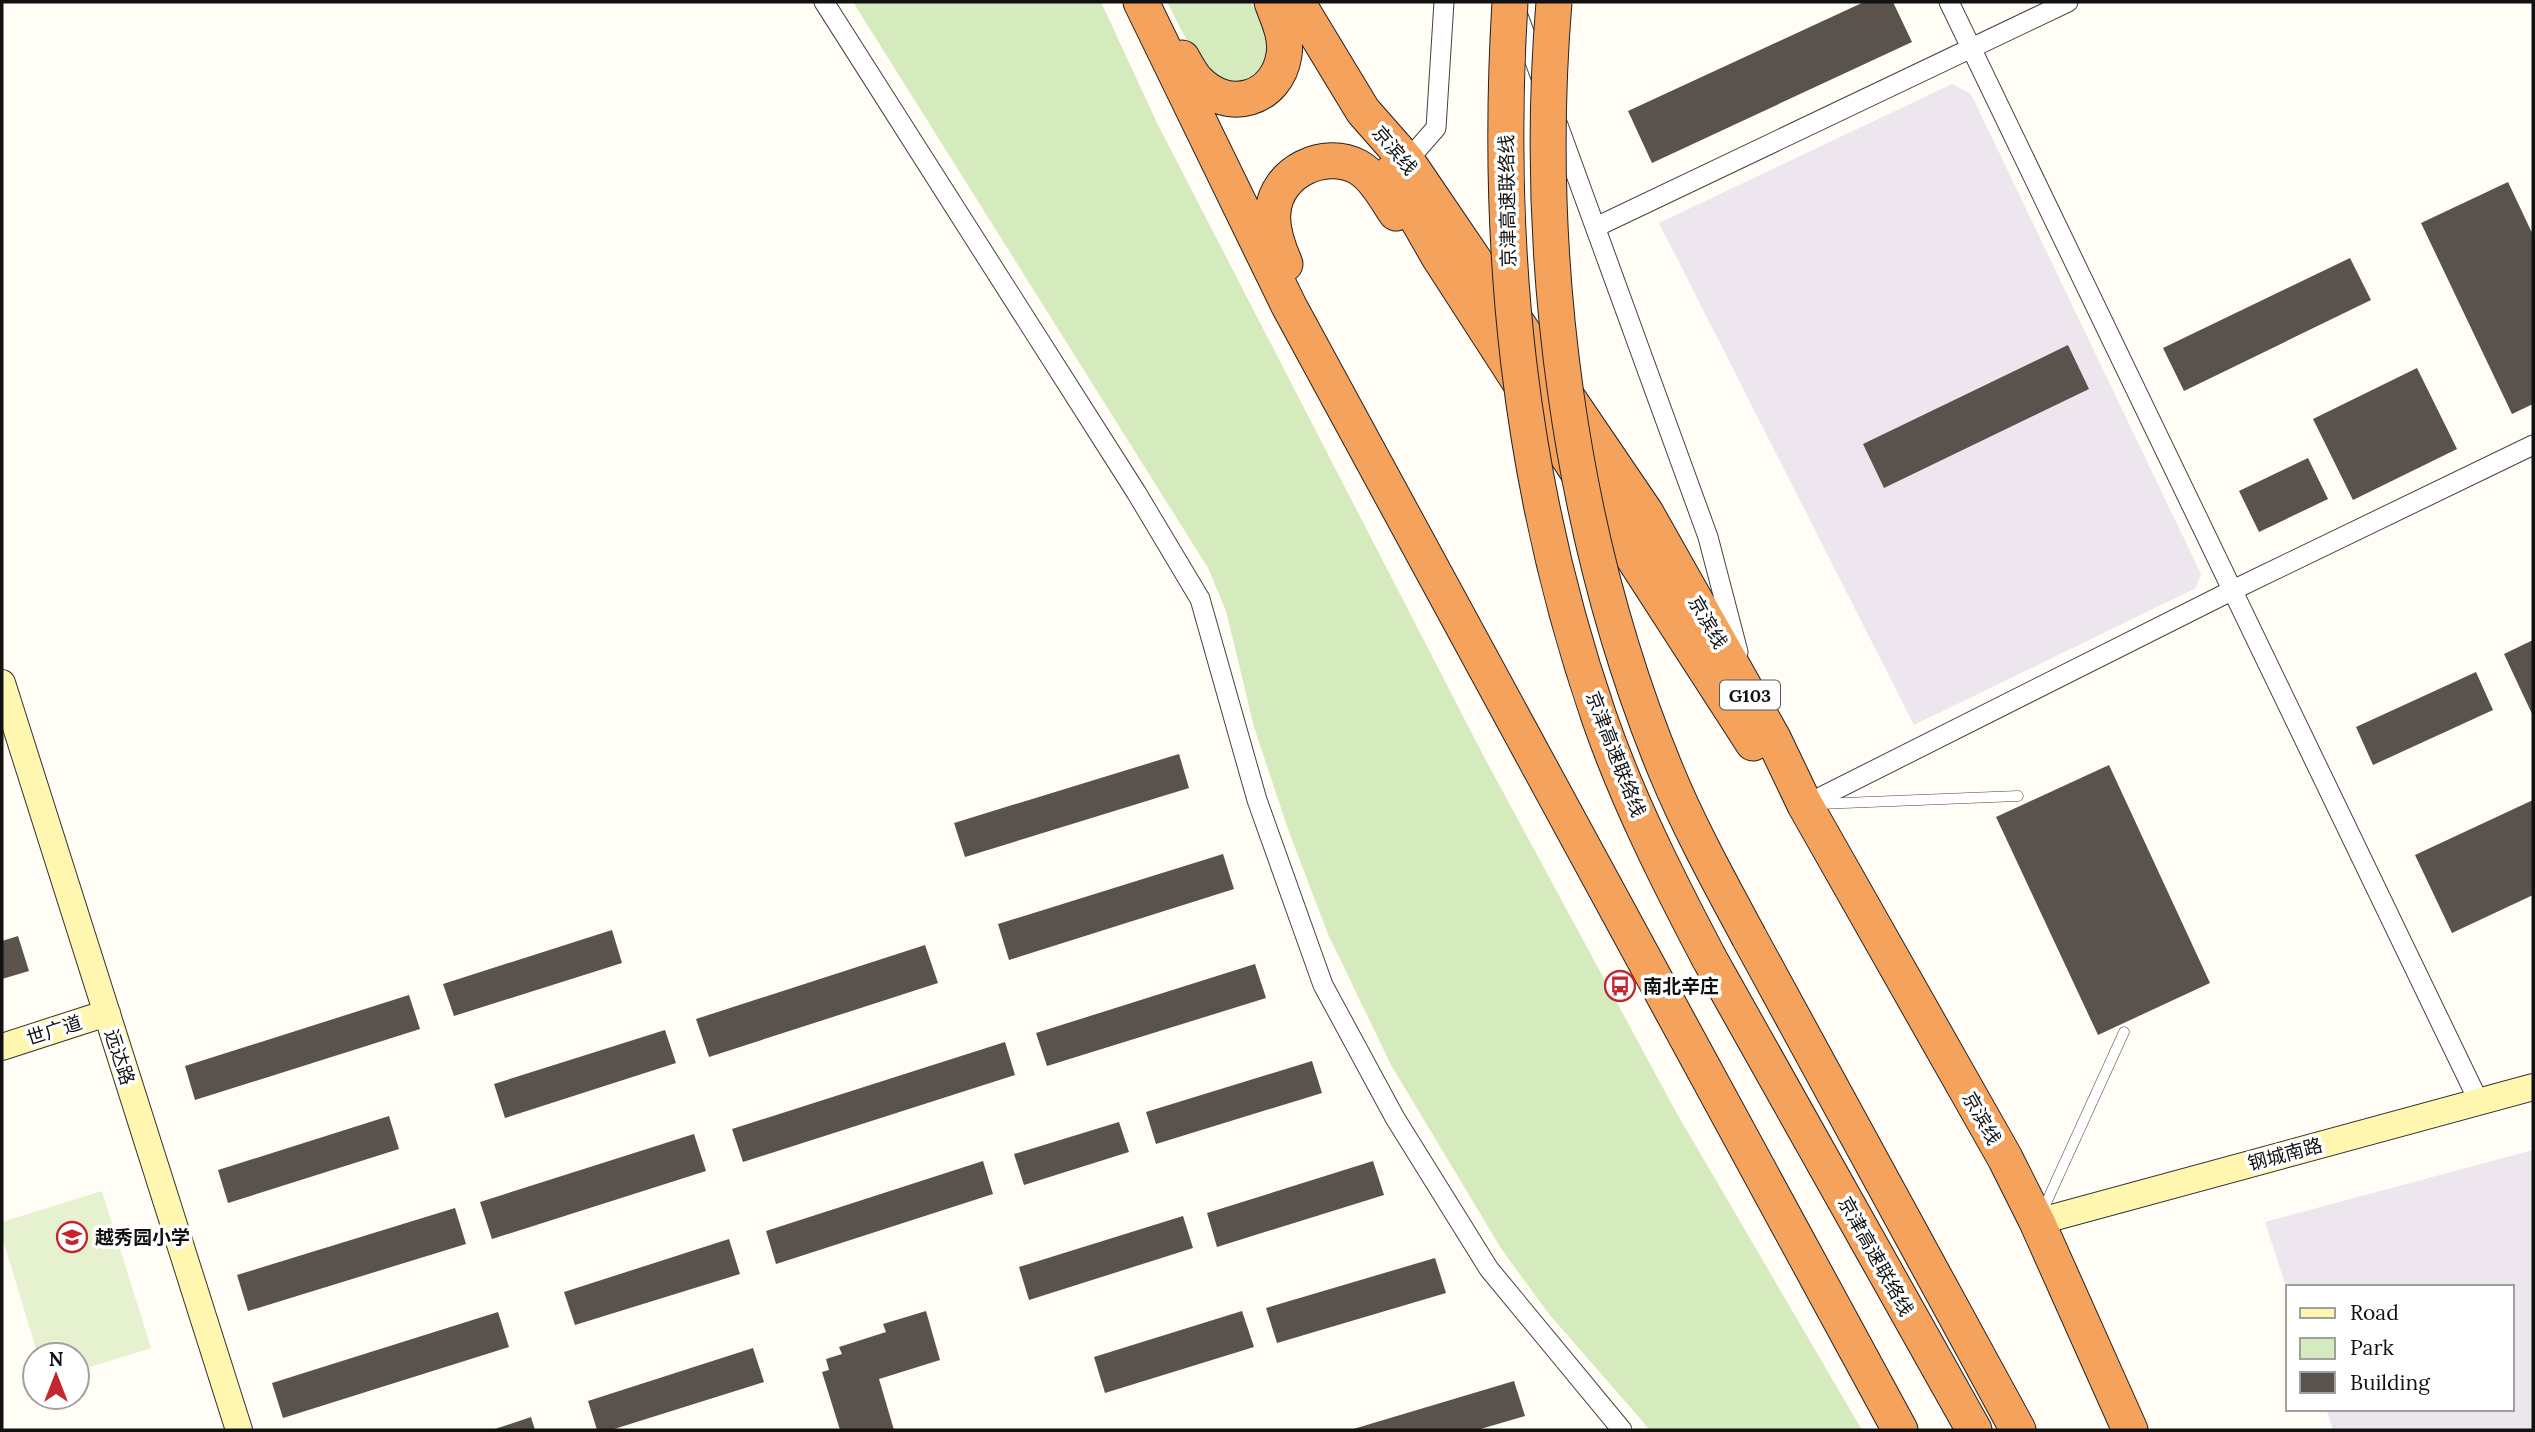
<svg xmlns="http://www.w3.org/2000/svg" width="2535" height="1432" font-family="Lora,'Noto Sans SC',serif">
<rect width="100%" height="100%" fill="#fffdf5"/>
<path fill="#eee6ef" d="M1952,84L1971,94L2201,574L2196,588L1914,725L1659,223Z
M2533,1150V1430H2333L2326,1409H2512V1287H2288V1293L2265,1222Z"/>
<path fill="#d5ebbd" d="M853,2H1101L1157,123L1482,753L1676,1112L1862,1430H1650L1549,1314L1502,1250L1391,1065L1328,934L1289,832L1254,727L1226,611L1208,568Z
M1167,2H1250C1256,11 1264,21 1268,31C1279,60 1254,80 1229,85L1197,60Z"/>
<path fill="#e6f2cf" d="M102,1191L151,1348L77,1371V1355H38L2,1237V1222Z"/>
<path fill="#5a524d" d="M1864,2H1893L1912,42L1652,163L1628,111Z
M2508,182L2533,235V404L2512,414L2421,223Z
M2350,258L2371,300L2184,391L2163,348Z
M2068,345L2089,389L1884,488L1863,444Z
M2417,368L2457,449L2353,500L2313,419Z
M2308,458L2328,499L2259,532L2239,491Z
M2533,640V716L2504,654Z
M2476,672L2493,710L2373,765L2356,727Z
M1179,754L1189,788L965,857L954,823Z
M2109,765L2210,983L2098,1035L1996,817Z
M2533,800V895L2452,933L2415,855Z
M1223,854L1234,889L1009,960L998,924Z
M612,930L622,963L454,1016L443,984Z
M18,936L29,971L2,979V941Z
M925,945L938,983L709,1057L696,1019Z
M1255,964L1266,998L1047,1066L1036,1033Z
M409,995L420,1029L195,1100L185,1066Z
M665,1030L676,1063L505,1118L494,1084Z
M1005,1042L1015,1075L743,1162L732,1129Z
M1312,1061L1322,1093L1156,1144L1146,1112Z
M389,1116L399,1149L228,1203L218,1170Z
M1119,1122L1129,1152L1024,1185L1014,1154Z
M694,1134L706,1171L492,1239L480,1202Z
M983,1161L993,1194L776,1264L766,1231Z
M1373,1161L1384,1195L1217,1247L1207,1213Z
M455,1208L466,1244L248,1311L237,1275Z
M1183,1216L1193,1248L1029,1300L1019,1267Z
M729,1239L740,1274L575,1325L564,1292Z
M1435,1258L1446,1293L1277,1343L1266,1308Z
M926,1311L940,1360L879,1379L894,1430H840L822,1372L829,1370L826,1359L842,1354L839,1347L886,1332L883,1324Z
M1242,1311L1254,1347L1105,1393L1094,1357Z
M498,1312L509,1347L283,1418L272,1383Z
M753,1348L764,1382L611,1430H597L588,1401Z
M1514,1381L1525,1416L1477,1430H1350Z
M531,1417L535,1430H492Z"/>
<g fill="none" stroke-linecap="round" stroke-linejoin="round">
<g stroke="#444" stroke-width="11">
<path id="lane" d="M1819,804L2018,796
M2042,1212L2124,1032"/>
</g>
<g stroke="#444" stroke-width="21">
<path id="street" d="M824,2L1136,492L1200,599L1257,800L1323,985L1395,1118L1489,1269L1622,1430
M1949,2L2479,1102
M1517,13L1543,83
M1558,125L1708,537L1738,652
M1407,161L1436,128L1444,2
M1596,227L2068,2
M1805,805L2233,590L2533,445"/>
</g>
<g stroke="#333" stroke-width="28">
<path id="secondary" d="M2,683L239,1430
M2,1047L107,1013
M2037,1222L2533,1087"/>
</g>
<g stroke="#222" stroke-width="37">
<path id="highway" d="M1141,2L1289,306L1900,1430
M1297,2L1363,111L1407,161L1646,513L1773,738L1805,805L2005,1158L2037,1222L2130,1430
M1182,58C1186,65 1191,75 1197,81C1228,114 1277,100 1284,55C1287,36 1278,19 1272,2
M1391,173L1439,257L1753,743
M1285,264C1278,248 1271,229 1273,212C1276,172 1324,149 1358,167C1374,176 1386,198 1396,213
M1749,937L2018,1430
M1709,958L1974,1430"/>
</g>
<use href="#lane" stroke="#fff" stroke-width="10"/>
<use href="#street" stroke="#fff" stroke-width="19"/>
<use href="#secondary" stroke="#fff6b0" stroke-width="26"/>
<use href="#highway" stroke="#f5a25d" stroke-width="35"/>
<g stroke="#222" stroke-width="37" stroke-linecap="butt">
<path id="highway-bridge" d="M1510,2C1495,247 1519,484 1599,717C1628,801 1668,880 1709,958
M1554,2C1533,255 1569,536 1666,771C1690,829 1720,883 1749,937"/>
</g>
<use href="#highway-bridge" stroke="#f5a25d" stroke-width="35"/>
</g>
<defs>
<g id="bus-ring" transform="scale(1.575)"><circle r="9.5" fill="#fff" stroke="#c4262e" stroke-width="1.5"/><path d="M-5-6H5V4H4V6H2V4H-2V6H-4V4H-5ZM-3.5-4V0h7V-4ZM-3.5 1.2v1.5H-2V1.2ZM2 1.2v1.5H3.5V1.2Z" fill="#c4262e"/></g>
<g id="school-ring" transform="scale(1.575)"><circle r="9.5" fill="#fff" stroke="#c4262e" stroke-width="1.5"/><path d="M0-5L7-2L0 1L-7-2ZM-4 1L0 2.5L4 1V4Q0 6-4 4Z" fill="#c4262e"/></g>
</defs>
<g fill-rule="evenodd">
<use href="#bus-ring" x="1620" y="986"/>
<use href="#school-ring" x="72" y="1237"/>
</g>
<g text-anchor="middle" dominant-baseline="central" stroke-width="7" stroke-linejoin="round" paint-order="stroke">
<rect fill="#fff" stroke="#585858" stroke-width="2" x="1720" y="680.5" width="60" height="29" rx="5"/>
<g font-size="18" font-weight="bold" fill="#111">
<text x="1750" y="695">G103</text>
</g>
<g font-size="19" fill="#111" stroke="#fff">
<text transform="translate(1395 150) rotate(50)">京滨线</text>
<text transform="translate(1507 201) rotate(-91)">京津高速联络线</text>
<text transform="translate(1708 622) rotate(60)">京滨线</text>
<text transform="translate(1616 754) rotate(69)">京津高速联络线</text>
<text transform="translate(54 1030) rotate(-18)">世广道</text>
<text transform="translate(120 1057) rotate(72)">远达路</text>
<text transform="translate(1982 1118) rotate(61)">京滨线</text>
<text transform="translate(2285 1154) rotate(-15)">钢城南路</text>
<text transform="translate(1876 1256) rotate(61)">京津高速联络线</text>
</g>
<g font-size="19" font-weight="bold" fill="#111" stroke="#fff" text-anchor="start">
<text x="1643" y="986">南北辛庄</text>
<text x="95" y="1237">越秀园小学</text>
</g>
</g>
<rect width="2535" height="1432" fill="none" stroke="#111111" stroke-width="7"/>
<rect x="2286" y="1285" width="228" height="126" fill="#ffffff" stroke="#a0a0a0" stroke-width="2"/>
<rect x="2300" y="1308" width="35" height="10" fill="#fff6b0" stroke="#a0a0a0" stroke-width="2"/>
<text x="2350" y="1320" font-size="21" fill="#111111">Road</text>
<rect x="2300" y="1338" width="35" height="21" fill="#d5ebbd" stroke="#a0a0a0" stroke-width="2"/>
<text x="2350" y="1355" font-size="21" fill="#111111">Park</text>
<rect x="2300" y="1372" width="35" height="21" fill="#5a524d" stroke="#a0a0a0" stroke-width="2"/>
<text x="2350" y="1390" font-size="21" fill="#111111">Building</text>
<g transform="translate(56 1376)"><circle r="33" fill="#ffffff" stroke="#a0a0a0" stroke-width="2"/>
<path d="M0-5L12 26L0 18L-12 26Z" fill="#c4262e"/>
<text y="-10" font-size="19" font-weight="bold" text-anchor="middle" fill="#111111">N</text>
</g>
</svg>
